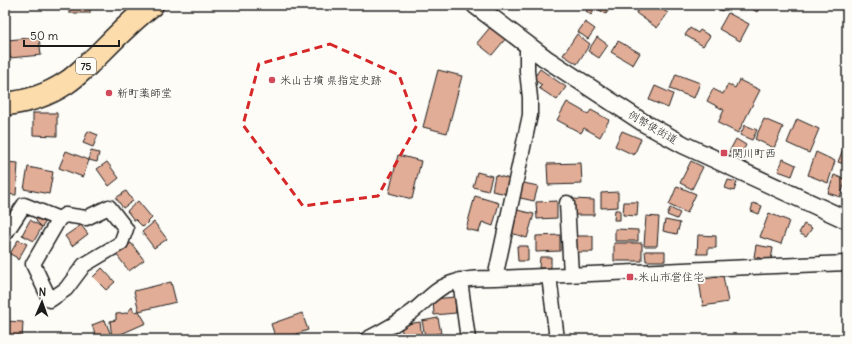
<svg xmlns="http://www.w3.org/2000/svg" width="852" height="344" font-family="Delius,'Klee One',sans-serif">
<rect width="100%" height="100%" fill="#fdfcf7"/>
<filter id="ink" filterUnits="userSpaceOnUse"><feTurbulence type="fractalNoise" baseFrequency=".025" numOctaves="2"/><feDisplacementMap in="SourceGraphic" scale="8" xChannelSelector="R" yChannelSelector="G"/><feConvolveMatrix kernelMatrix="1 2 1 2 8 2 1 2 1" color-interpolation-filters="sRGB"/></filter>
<g filter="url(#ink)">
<path fill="#e2ad96" stroke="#1c1c1c" d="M69,5H90V13H69Z
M591,5L596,8L591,15L586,11Z
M598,5H612L606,14L596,8Z
M642,5H658L657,6L668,13L657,28L636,13Z
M710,5H725L722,11Z
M746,5H761L757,12Z
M728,13L749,24L740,41L719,29Z
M585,22L595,29L588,39L578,32Z
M492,25L507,37L492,55L477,43Z
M690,28L698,33L700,30L710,36L703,46L685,35Z
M577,34L590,44L577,64L563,55Z
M39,37L41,55L10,58L8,40Z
M597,37L608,45L599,58L588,51Z
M618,41L640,53L633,65L611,52Z
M540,69L566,87L557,100L539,88L542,85L533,79Z
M438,70L462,76L447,133L423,127Z
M676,74L700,83L694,98L670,89Z
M739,80L760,90L738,133L718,123L724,110L707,101L713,89L723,94L728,84L735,88Z
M655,86L673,94L668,108L649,100Z
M567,102L588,114L591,110L609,120L600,137L584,128L581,133L557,120Z
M33,113H57V136L33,135Z
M764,119L783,127L774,148L755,139Z
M797,119L819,129L809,153L787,143Z
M745,125L757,130L752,140L740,135Z
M88,131L98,135L93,147L83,143Z
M622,131L641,139L634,155L615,146Z
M736,139L746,145L739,158L729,152Z
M845,144L847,145V165L838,162Z
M66,151L89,160L83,177L59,168Z
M91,151L99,153L97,162L89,160Z
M816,152L835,161L828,183L808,175Z
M398,155L421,161L412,199L389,193Z
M783,159L796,165L792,176L778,171Z
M691,161L703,167L692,189L680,183Z
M5,162L18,163L16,195L5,194Z
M107,162L119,178L109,186L97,169Z
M581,163L582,184L548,185L547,164Z
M28,167L53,172L49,194L24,189Z
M477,172L492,176L488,191L473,187Z
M495,175L510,179L507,194L492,191Z
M834,175L846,180L840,197L828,193Z
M728,180L737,182L734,191L725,188Z
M519,182L538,186L534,201L516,197Z
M677,186L696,194L687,213L669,205Z
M126,191L133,201L123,208L116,198Z
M618,192V207L601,208V193Z
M475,196L499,203L493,226L482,222L479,232L466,229Z
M572,199L594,200V215H572Z
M138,201L152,218L143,227L136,220H134L127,211Z
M557,201V218L537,219L536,202Z
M624,202H638L637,216L623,215Z
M753,203L762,206L759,214L751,211Z
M670,208L680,213L677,219L667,215Z
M517,210L534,214L527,238L511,233Z
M615,210H620V220H614Z
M769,213L789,221L781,244L760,237Z
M40,215L47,220L42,227L36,221Z
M646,216L659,217L657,246H644Z
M30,220L42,227L34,241L22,235Z
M665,220L680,223L677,234L663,231Z
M154,222L167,239L154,248L142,232Z
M804,224L812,228L806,237L799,233Z
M81,225L88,234L72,246L65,236Z
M615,229L638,230V241H615Z
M560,235V251L536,252V236Z
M698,235L716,236V248H708V254H697Z
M571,236H593V252H571Z
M18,240L27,244L18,260L17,259L16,257L10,254Z
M131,243L144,260L129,271L116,254Z
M614,243H642V261H614Z
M756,245L773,248L771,260L754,257Z
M517,246H528V261H518Z
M645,251H665V261H646Z
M540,257H551V268H539Z
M102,268L115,282L106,290L93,277Z
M723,276L728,302L703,306L699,280Z
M171,282L176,302L139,311L134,291Z
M455,297L456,313L434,315L433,299Z
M132,307L134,312L139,311L146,323L112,338L110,321L116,320V314L127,313Z
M302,313L308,330L282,339H276L271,324Z
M438,318L441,333L425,336L422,321Z
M105,320L112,338L109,339H97L92,325Z
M5,321L23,322L22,339H5Z
M420,322L422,338L403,339L401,325Z"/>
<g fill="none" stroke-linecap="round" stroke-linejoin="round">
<g stroke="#1c1c1c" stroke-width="17">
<path id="minor" d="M567,203L571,274
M109,207L126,229L121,243L84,265L66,289L50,300L33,264L59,219L65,215L86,218Z
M5,234L24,205L59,219
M549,276L557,339
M495,278L530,115V98L527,71V44
M460,280L468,339
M367,339C383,331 398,323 412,312C424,303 435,289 449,284C464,278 480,278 495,278L847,263"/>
</g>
<g stroke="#1c1c1c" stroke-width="20">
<path id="tertiary" d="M475,5L545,58L644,123L684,145L847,220"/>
</g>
<g stroke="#1c1c1c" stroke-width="25">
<path id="primary" d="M5,104C26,102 48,95 66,83C77,76 86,66 96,57C114,39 132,20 152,5"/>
</g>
<use href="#minor" stroke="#fdfcf7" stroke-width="14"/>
<use href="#tertiary" stroke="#fdfcf7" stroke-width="17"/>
<use href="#primary" stroke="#fddcac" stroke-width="22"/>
</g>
</g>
<path fill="none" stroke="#d62828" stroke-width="3" stroke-dasharray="8 5" stroke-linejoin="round" d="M330,44L399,75L417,125L378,196L303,206L243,125L259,64Z"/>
<g fill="#d1495b" stroke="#fdfcf7" stroke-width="1.5">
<circle cx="272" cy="80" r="4"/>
<circle cx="109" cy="93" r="4"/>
<rect x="720" y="149" width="8" height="8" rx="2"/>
<rect x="626" y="273" width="8" height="8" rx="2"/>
</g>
<g text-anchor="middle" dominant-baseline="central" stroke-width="4" stroke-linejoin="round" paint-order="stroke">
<rect fill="#fdfcf7" stroke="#605f5e" stroke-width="1" x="76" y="58" width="20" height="16" rx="3"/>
<g font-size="10" font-weight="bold" fill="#1c1c1c">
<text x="86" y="66">75</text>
</g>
<g font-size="11" fill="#1c1c1c" stroke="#fdfcf7" text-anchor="start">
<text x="280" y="80">米山古墳 県指定史跡</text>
<text x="117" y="93">新町薬師堂</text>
<text x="732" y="153">関川町西</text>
<text x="638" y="277">米山市営住宅</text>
</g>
<g font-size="11" fill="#1c1c1c" stroke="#fdfcf7">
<text transform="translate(653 127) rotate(30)">例幣使街道</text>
</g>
</g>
<rect width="852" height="344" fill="none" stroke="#fdfcf7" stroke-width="20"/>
<rect x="10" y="10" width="832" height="324" fill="none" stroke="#1c1c1c" stroke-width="1.5" filter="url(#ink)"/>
<g transform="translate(42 302) rotate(2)" stroke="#fdfcf7" stroke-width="3" paint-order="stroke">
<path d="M0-3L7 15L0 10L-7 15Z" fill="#1c1c1c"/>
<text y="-6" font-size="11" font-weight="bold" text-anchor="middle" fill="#1c1c1c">N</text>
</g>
<path d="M24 40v6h95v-6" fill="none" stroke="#1c1c1c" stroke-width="2"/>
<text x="30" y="40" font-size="12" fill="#1c1c1c" stroke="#fdfcf7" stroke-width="3" paint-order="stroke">50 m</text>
</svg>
